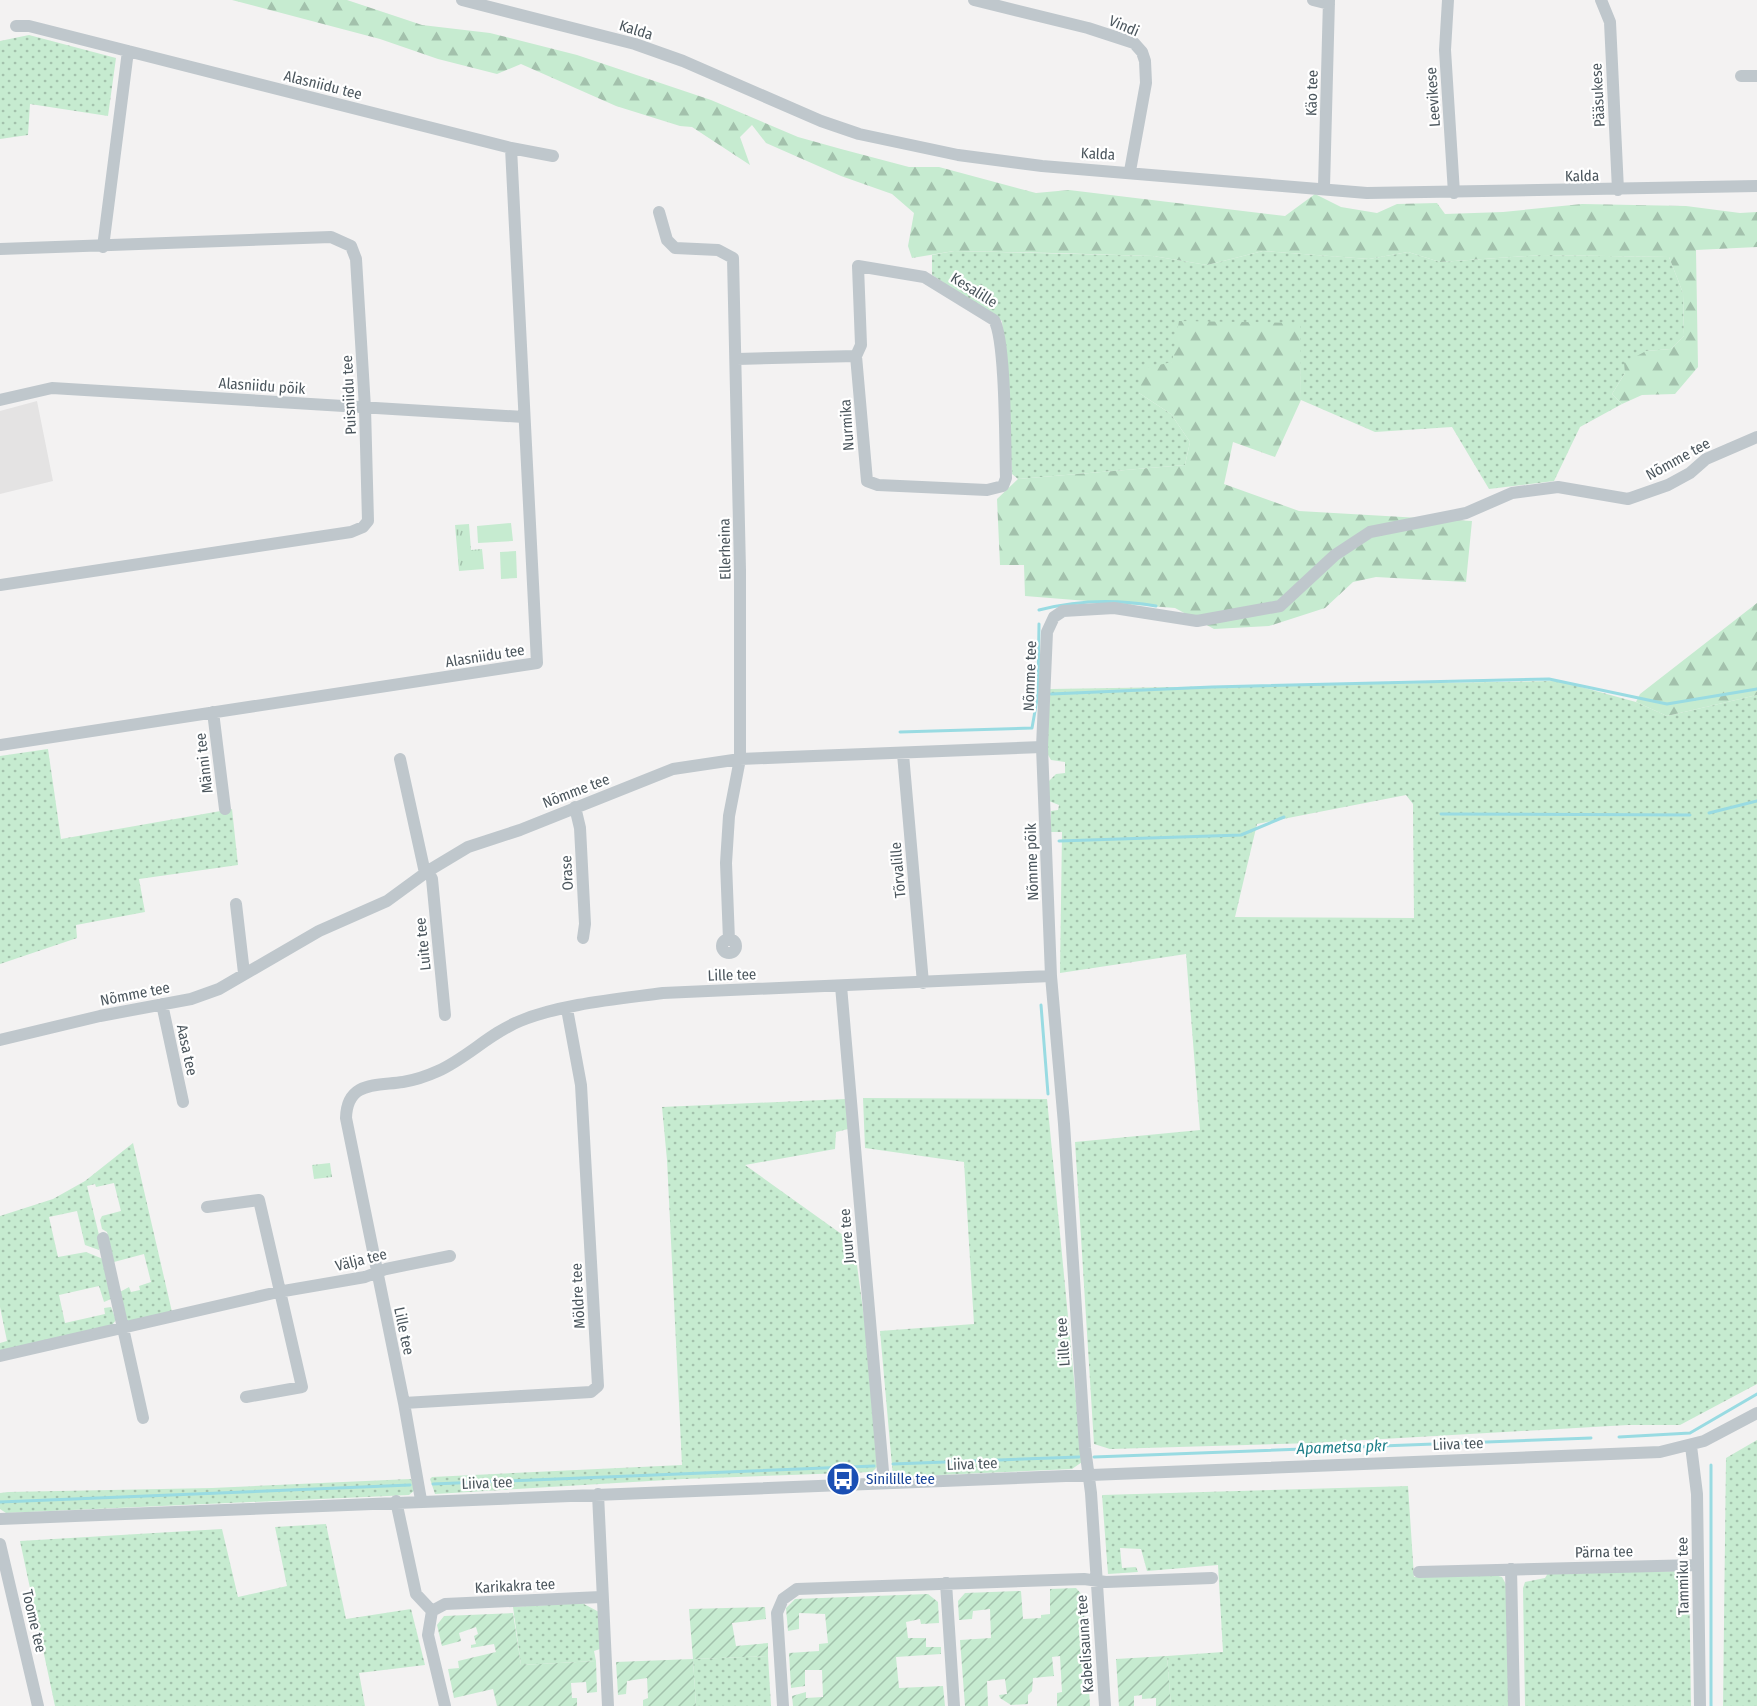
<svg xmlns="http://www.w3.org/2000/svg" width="1757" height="1706" font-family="'Fira Sans Condensed',sans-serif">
<defs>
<pattern id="grass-dots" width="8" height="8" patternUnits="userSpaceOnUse" patternTransform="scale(1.5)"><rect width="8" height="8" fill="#c6ebd0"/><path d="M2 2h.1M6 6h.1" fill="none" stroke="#a3c1ac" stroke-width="1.8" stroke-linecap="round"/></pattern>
<pattern id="forest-firs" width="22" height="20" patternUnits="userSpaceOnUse" patternTransform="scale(1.5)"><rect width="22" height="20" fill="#c6ebd0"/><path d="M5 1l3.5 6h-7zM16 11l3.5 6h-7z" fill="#a3c1ac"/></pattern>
<pattern id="park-tufts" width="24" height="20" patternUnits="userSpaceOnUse" patternTransform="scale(1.5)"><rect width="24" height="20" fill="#c6ebd0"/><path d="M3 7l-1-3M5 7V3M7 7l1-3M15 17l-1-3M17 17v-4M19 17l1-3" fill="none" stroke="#a3c1ac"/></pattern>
<pattern id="garden-furrows" width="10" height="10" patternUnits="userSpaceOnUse" patternTransform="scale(1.5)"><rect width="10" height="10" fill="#c6ebd0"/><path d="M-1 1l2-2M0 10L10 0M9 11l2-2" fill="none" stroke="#a3c1ac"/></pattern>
</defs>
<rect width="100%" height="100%" fill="#f3f2f2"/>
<path fill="#e4e3e3" d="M37,401L53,481L0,494V411Z"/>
<path fill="url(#grass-dots)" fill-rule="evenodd" d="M29,35L116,58L108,116L30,104L28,135L0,139V41Z
M954,251L1153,256L1207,265L1263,251L1369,259L1408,252L1440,262L1542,255L1669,257L1683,293L1684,336L1671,349L1646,351L1625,373L1612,394L1622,404L1580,427L1554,481L1489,489L1452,427L1375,432L1301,400L1299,323L1172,362L1139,393L1171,414L1190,442L1185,465L1018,479L1012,474L1002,321L932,275V255Z
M1559,681L1636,702L1667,716L1757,695V1384L1680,1425H1628L1313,1443L1110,1449L1094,1444L1075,1142L1200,1130L1186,954L1060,973L1062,832H1051V811L1058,810L1059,805L1049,801L1048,782L1056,774L1065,773V762L1051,760L1047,753L1050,689ZM1406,795L1413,804L1414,918L1235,917L1257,824Z
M48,749L61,839L232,809L238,865L139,879L145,912L76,925L77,938L0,964V756Z
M863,1098L1047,1099L1082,1462L1072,1469L893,1477L880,1331L974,1324L964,1162L865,1148Z
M845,1099L848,1129L836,1132L835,1149L745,1165L854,1243L866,1332L877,1467L872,1472L683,1479L435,1494L430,1479L432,1477L682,1465L667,1160L662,1107Z
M133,1143L172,1312L128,1323L118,1293L129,1287L131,1292L140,1290L139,1286L151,1282L144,1254L114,1262L107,1232L102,1229L100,1220L102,1216L121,1211L114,1183L96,1187L95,1184L87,1186L100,1239L99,1250L85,1245L77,1211L49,1217L58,1257L86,1252L103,1259L111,1299L104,1302L99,1286L59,1295L65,1323L105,1314L104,1308L111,1307L116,1320L112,1325L0,1351V1343L7,1341L0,1307V1216L53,1199L85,1181Z
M1757,1440V1706H1723L1726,1458Z
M410,1479L414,1481L415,1490L409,1495L6,1513L0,1509V1493L8,1492L212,1488Z
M1408,1486L1414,1577L1491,1574L1502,1577L1507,1586L1509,1706H1171L1167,1656L1223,1652L1218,1565L1147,1571L1141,1549L1120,1548L1122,1568L1136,1567L1138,1572L1108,1574L1102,1495Z
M326,1524L346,1619L411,1609L425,1665L359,1673L365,1706H55L20,1541L222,1529L238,1597L287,1586L275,1527Z
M1689,1571L1691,1706H1525L1523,1588L1525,1582L1545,1578L1548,1573Z
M582,1603L599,1612L600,1649L594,1651L596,1661L521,1665L513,1607Z
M768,1656L771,1706H696L693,1659Z"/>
<path fill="url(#forest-firs)" d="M232,0H347L422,25L490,33L577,55L711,100L798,137L841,149L909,167H939L1036,193L1069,190L1285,216L1315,194L1341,207L1377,213L1397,204L1437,203L1445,214L1503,212L1582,204L1686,206L1740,213L1757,212V247L1696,250L1698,367L1675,394L1642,395L1622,404L1612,394L1625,373L1624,363L1646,351L1671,349L1684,336L1683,293L1669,257L1542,255L1440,262L1408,252L1369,259L1263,251L1207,265L1153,256L1053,253L954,251L912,258L908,246L914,213L892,194L841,176L766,143L752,125L740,137L750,165L692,127L680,126L616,106L521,64L497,74L438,59L380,39Z
M1179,321L1300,323L1301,400L1275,457L1233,442L1224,484L1299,511L1472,521L1466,582L1376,577L1353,582L1325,608L1269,626L1214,629L1175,608L1025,596L1024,565H1000L997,499L1018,479L1185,465L1190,442L1171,414L1139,393L1141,369L1172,362Z
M1757,603V695L1667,716L1636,702L1640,694Z"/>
<path fill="url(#park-tufts)" d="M469,524L471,550L482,549L484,569L459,571L455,525Z
M330,1163L332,1177L314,1179L312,1165Z"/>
<path fill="url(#garden-furrows)" d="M1076,1588L1083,1596L1090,1706H1057V1693L1062,1692L1060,1656L1052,1657L1054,1676L1033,1678L1032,1691L1028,1695V1704L1011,1705L1000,1698L999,1695L1007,1694L1005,1679L987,1681L988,1706H965L960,1640L991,1638L990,1609L973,1611L972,1619L959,1620L958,1601L965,1593L1021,1591L1023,1619L1041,1618V1615L1050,1614V1589Z
M928,1594L938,1602L939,1623L921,1624L920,1619L906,1622L908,1638H926V1647H941V1654L896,1657L899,1688L943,1686L945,1706H793L792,1696L806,1692V1698L823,1697L822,1670H805V1686L791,1688L789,1653L819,1651V1644L828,1643L825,1614L799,1613V1629L788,1631L786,1608L795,1599Z
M765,1607L766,1619L732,1623L736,1646L768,1643V1656L693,1659L696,1706H643V1700L648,1698L647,1678L627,1681L626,1694L618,1695L616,1662L693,1659L689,1609Z
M513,1613L521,1665L596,1661L597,1692L587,1693L586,1682L571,1683L572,1698H577V1706H497L493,1689L454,1698L448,1669L459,1668L458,1661L496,1652L494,1644L471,1648V1645L476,1644L474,1636L478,1634L476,1627L459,1633L461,1641L442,1646L437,1625L444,1616Z
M1167,1656L1171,1706H1156V1698L1142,1699V1695L1134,1696V1706H1119L1116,1659Z"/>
<path fill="#c6ebd0" d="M511,523L513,541L478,543L477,526Z
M516,551L517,578L501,579L500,552Z"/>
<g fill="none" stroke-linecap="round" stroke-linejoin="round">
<path stroke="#99dbe2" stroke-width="3" d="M1039,610C1077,600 1117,599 1156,606
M1051,694L1212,687L1549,679L1667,704L1757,689
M900,732L1032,728L1038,694L1039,624
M1709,813L1757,801
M1441,814L1690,815
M1059,841L1241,835L1284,817
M1041,1005L1048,1094
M1619,1437L1690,1433L1757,1394
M1094,1457L1591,1438
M893,1464L1079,1457
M433,1484L874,1466
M0,1502L410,1485
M1711,1706V1465"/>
<path stroke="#bfc7cc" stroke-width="12" d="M462,0L635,44L683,61L821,121L859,134L958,155L1042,166L1367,193L1757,186
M974,0L1088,28L1134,43L1142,52L1145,61L1146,83L1130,171
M1313,0L1329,4
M1448,0L1445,50L1454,193
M1601,0L1610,22L1618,190
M16,26H29L511,148L553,156
M1741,76H1757
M1324,187L1329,0
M659,212L667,240L675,248L718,250L733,258L740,570V759L729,816L726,863L729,940
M103,247L128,51
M0,249L331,237L351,246L356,259L365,408L368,521L363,527L351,532L0,585
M737,359L856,356L867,481L878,485L987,490L1003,486L1006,478C1005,449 1006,340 994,320L924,277L858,266L861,345L856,356
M0,400L52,388L524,417
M213,712L225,809
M0,745L537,663L511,148
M1042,747L1051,976L1064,1124L1085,1448L1091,1493L1105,1706
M903,754L923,983
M400,759L425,873
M575,807L580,828L585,924L583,938
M428,871L432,879L445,1015
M236,904L244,973
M722 946a7 7 0 1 1 14 0a7 7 0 1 1-14 0Z
M841,986L884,1483
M162,1004L183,1102
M0,1040L100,1016L191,999L219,989L319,931L387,901L428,871L468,847L520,830L673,769L740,759L1042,747L1047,632L1054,617L1063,611L1114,608L1197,621L1280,606L1335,555L1370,532L1466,513L1512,493L1558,487L1628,499L1668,485L1690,473L1706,459L1757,437
M207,1207L259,1200L302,1387L246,1397
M103,1238L143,1418
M0,1356L278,1292L365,1277L386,1269L450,1256
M404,1403L591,1392L598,1386L581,1085L567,1009
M1691,1446L1697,1494L1700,1706
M598,1494L608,1706
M421,1500L404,1403L346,1118C347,1081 376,1086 403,1082C415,1080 427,1076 438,1071C467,1058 490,1033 520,1021C561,1004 619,999 663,993L1051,976
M396,1501L416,1594L432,1611L428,1635L445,1706
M0,1519L1660,1452L1704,1441L1757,1413
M0,1544L38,1706
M1511,1569L1514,1706
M1419,1572L1698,1565
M946,1583L954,1706
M432,1611L445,1604L601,1597
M783,1706L777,1613L783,1599L797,1589L1084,1579L1106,1582L1212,1578"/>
</g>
<defs>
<g id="bus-disc" transform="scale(1.725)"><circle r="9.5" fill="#1a4fb4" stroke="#fff"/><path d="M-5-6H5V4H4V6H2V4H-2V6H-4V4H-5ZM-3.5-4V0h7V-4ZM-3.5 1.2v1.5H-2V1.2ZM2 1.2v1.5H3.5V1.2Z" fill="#fff"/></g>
</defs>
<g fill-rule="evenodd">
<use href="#bus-disc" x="843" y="1479"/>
</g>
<g text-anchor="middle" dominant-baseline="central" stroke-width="4.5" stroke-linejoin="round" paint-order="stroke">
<g font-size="15" fill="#4b565d" stroke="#fff">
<text transform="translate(1124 26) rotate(23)">Vindi</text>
<text transform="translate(636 30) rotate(17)">Kalda</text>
<text transform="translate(323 85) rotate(14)">Alasniidu tee</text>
<text transform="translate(1312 93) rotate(-88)">Käo tee</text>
<text transform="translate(1598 95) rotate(-93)">Pääsukese</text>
<text transform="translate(1433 97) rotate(-94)">Leevikese</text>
<text transform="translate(1098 154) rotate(3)">Kalda</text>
<text transform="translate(1582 176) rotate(-1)">Kalda</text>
<text transform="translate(974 290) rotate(32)">Kesalille</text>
<text transform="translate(262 386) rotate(4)">Alasniidu põik</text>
<text transform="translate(349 395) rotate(-93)">Puisniidu tee</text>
<text transform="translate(847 425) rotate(-94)">Nurmika</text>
<text transform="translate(1678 459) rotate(-29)">Nõmme tee</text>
<text transform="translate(725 549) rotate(-91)">Ellerheina</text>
<text transform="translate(485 656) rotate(-9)">Alasniidu tee</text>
<text transform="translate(1030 676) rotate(-88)">Nõmme tee</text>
<text transform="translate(204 763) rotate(-97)">Männi tee</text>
<text transform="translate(576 791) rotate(-21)">Nõmme tee</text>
<text transform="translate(1032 862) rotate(-92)">Nõmme põik</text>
<text transform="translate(898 870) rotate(-95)">Tõrvalille</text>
<text transform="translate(567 873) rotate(-93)">Orase</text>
<text transform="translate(423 944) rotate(-96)">Luite tee</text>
<text transform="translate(732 975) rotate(-2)">Lille tee</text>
<text transform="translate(135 994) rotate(-11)">Nõmme tee</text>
<text transform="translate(187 1050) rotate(78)">Aasa tee</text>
<text transform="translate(847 1236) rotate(-95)">Juure tee</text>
<text transform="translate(361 1260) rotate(-14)">Välja tee</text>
<text transform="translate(578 1296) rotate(-93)">Möldre tee</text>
<text transform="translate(404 1331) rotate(78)">Lille tee</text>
<text transform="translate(1063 1342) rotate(-94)">Lille tee</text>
<text transform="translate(1458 1444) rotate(-2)">Liiva tee</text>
<text transform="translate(972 1464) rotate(-2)">Liiva tee</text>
<text transform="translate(487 1483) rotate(-2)">Liiva tee</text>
<text transform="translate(1604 1552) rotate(-1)">Pärna tee</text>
<text transform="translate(1683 1576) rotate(-91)">Tammiku tee</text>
<text transform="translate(515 1586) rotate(-3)">Karikakra tee</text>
<text transform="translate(34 1621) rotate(77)">Toome tee</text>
<text transform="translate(1085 1644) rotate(-94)">Kabelisauna tee</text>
</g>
<g font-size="15" fill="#164399" stroke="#fff" text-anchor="start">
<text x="866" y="1479">Sinilille tee</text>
</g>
<g font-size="16" font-style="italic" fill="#1c7e88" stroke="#fff">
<text transform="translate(1342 1447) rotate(-2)">Apametsa pkr</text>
</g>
</g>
</svg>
